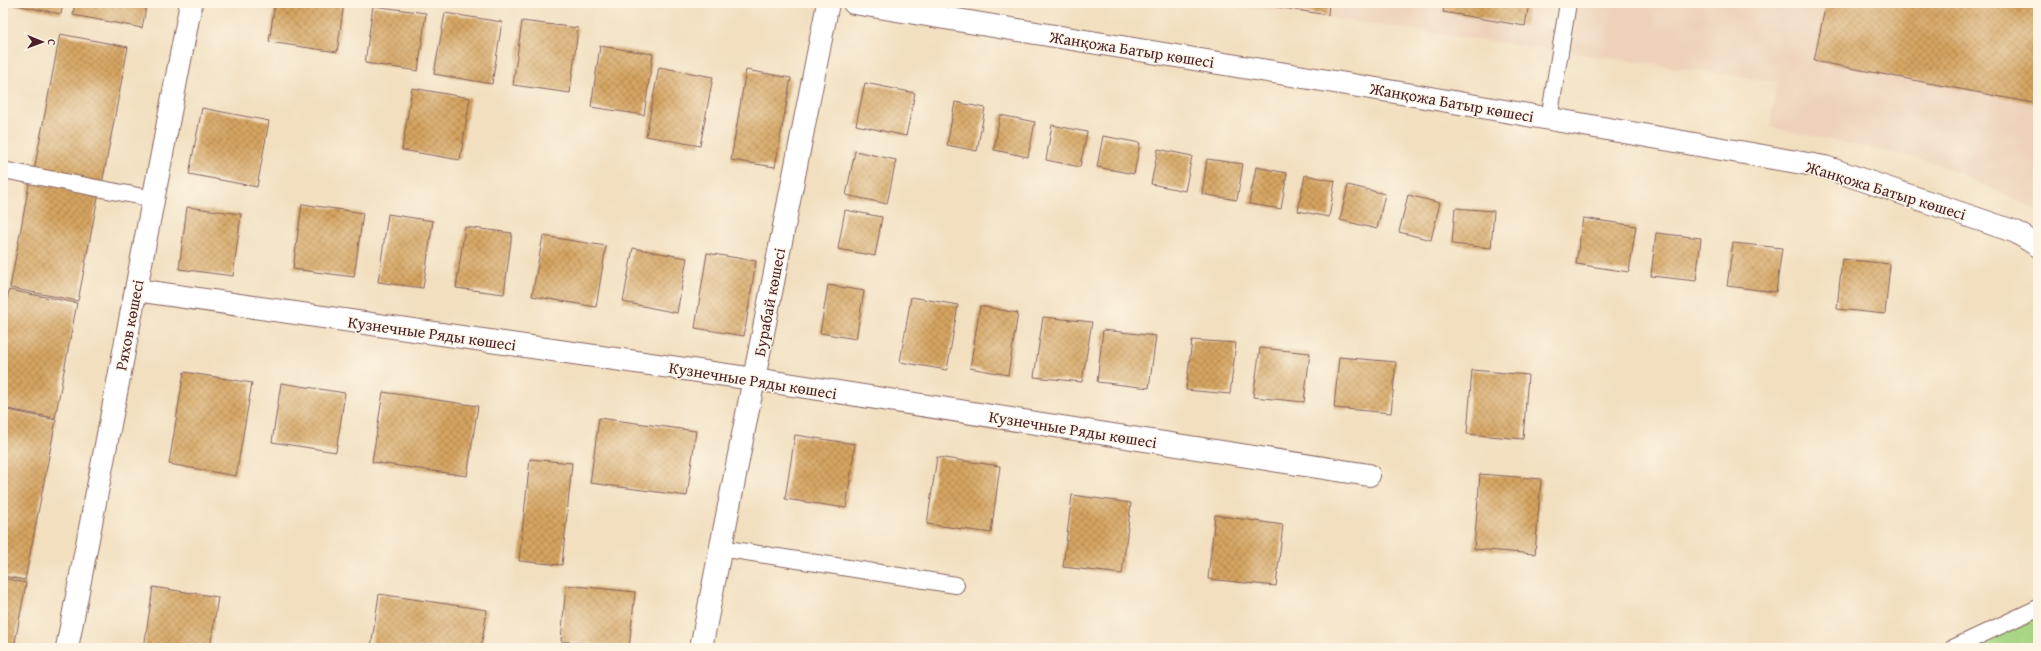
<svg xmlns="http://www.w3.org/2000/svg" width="2041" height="651" font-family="'Gentium Book Plus',serif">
<defs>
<pattern id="building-cross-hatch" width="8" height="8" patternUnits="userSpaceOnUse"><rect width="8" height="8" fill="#d5a461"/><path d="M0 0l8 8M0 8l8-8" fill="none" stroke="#af8550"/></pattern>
</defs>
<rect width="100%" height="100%" fill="#fcf5e5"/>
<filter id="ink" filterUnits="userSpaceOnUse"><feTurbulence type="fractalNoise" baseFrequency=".025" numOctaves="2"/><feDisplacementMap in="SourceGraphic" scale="8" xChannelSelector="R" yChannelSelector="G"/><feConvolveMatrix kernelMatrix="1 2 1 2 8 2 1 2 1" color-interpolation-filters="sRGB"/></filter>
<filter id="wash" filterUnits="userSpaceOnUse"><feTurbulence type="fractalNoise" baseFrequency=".012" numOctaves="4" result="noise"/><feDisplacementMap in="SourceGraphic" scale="16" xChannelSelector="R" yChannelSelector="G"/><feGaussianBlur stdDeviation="0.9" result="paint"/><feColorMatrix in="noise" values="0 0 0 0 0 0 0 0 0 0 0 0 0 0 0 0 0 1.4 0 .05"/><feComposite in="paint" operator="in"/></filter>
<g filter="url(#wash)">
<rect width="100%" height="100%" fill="#f2dfbf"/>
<path fill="#edd2b9" d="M1223,3H2038V210L1933,162L1770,127L1777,82Z"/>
<path fill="#a8d684" stroke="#797a58" d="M2038,608V648H1953Z"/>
<g id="blocks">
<path fill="url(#building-cross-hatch)" d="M6,3H63L61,14Z
M75,3H147L142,28L73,15Z
M275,3H344L337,52L269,42Z
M1253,3H1329L1328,15Z
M1445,3H1529L1525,26L1443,12Z
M1826,3H2038V104L1814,61Z
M373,6L426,13L418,71L365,63Z
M445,13L502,22L492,84L434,74Z
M522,21L578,28L570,93L513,85Z
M60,34L128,47L102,184L34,171Z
M600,46L653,54L644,115L591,107Z
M659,67L713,77L700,146L646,136Z
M746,70L791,78L775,167L731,160Z
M865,83L915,93L906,136L856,125Z
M412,88L470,98L460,160L402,150Z
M955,102L985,108L977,151L947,145Z
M202,108L269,121L257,187L189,174Z
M1000,115L1035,122L1028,157L994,150Z
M1052,125L1087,132L1080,167L1046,160Z
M1103,136L1140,143L1134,174L1097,167Z
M1158,149L1192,156L1185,191L1151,184Z
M855,151L896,160L887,204L846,195Z
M1207,159L1243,164L1237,200L1202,194Z
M1256,167L1287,173L1281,209L1249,204Z
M1305,175L1335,181L1329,217L1298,211Z
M30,179L99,192L78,301L10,288Z
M1348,185L1385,194L1377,229L1340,220Z
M1408,195L1440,203L1431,240L1399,232Z
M302,204L363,213L354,277L293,269Z
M187,207L241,214L233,276L179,269Z
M1455,208L1494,211L1491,248L1452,244Z
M845,210L882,217L875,256L838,249Z
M388,214L433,221L423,288L378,282Z
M1583,218L1636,226L1629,272L1576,264Z
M465,227L512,233L504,294L456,288Z
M1656,233L1701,238L1696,281L1651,276Z
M543,236L606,246L596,307L532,296Z
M1733,243L1782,248L1776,292L1727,286Z
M633,248L687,258L677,313L623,302Z
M707,253L756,261L744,336L695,328Z
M1842,259L1890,264L1885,314L1837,309Z
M828,285L864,291L856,339L820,333Z
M9,290L77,303L55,418L3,408V321Z
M911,297L958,305L947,370L900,362Z
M980,306L1018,313L1008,375L970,368Z
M1043,317L1092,322L1082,382L1034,377Z
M1103,330L1156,336L1149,388L1097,382Z
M1192,340L1236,343L1230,394L1186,390Z
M1260,348L1310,353L1304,402L1253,397Z
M1339,357L1396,362L1391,413L1334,408Z
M1472,370L1528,375L1523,439L1467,434Z
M184,372L252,383L236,476L169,464Z
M281,383L345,393L336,452L272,442Z
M383,392L478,406L467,476L372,462Z
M3,409L56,420L25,580L3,576Z
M599,418L696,431L687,496L590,483Z
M795,435L855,444L846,508L785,499Z
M937,457L1000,466L991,533L927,524Z
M530,459L572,463L562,565L519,561Z
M1480,474L1541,479L1535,554L1474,549Z
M1072,495L1131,503L1122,574L1063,567Z
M1215,515L1283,525L1276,586L1208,579Z
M3,578L26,583L14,648H3Z
M566,585L635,592L629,648L561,641Z
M153,587L218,597L210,648H144Z
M379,594L487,610L481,648H371Z"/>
</g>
</g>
<g filter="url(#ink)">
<use href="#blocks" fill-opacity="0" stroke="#85625f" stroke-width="1"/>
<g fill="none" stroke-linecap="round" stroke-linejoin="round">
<g stroke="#85625f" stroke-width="18">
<path id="lane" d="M1549,119L1568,3
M3,170L154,199
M721,548L956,585
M1953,648L2038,608"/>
</g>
<g stroke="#85625f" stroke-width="24">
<path id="street" d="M136,290L754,379L1369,475
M67,648L191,3
M701,648L828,3"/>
</g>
<g stroke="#85625f" stroke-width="24">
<path id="secondary" d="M854,3L1419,96L1825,167L2016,232L2038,246"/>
</g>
<use href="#lane" stroke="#fff" stroke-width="16"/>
<use href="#street" stroke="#fff" stroke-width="22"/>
<use href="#secondary" stroke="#fff" stroke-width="22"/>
</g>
</g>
<g text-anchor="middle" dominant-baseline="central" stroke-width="3" stroke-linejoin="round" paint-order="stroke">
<g font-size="16" fill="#4a1f2b" stroke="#fcf5e5">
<text transform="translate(1132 49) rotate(9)">Жанқожа Батыр көшесі</text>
<text transform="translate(1452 102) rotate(10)">Жанқожа Батыр көшесі</text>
<text transform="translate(1886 190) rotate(17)">Жанқожа Батыр көшесі</text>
<text transform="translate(769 302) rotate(-79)">Бурабай көшесі</text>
<text transform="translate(129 325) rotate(-79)">Ряхов көшесі</text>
<text transform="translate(432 333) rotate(8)">Кузнечные Ряды көшесі</text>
<text transform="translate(753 380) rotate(9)">Кузнечные Ряды көшесі</text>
<text transform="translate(1073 429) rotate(9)">Кузнечные Ряды көшесі</text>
</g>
</g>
<rect width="2041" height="651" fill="none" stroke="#fcf5e5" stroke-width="16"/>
<g transform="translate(42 42) rotate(91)" stroke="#fcf5e5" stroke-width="3" paint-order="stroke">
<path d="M0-3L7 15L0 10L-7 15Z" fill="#4a1f2b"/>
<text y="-6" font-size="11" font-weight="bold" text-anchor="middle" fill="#4a1f2b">С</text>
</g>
</svg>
